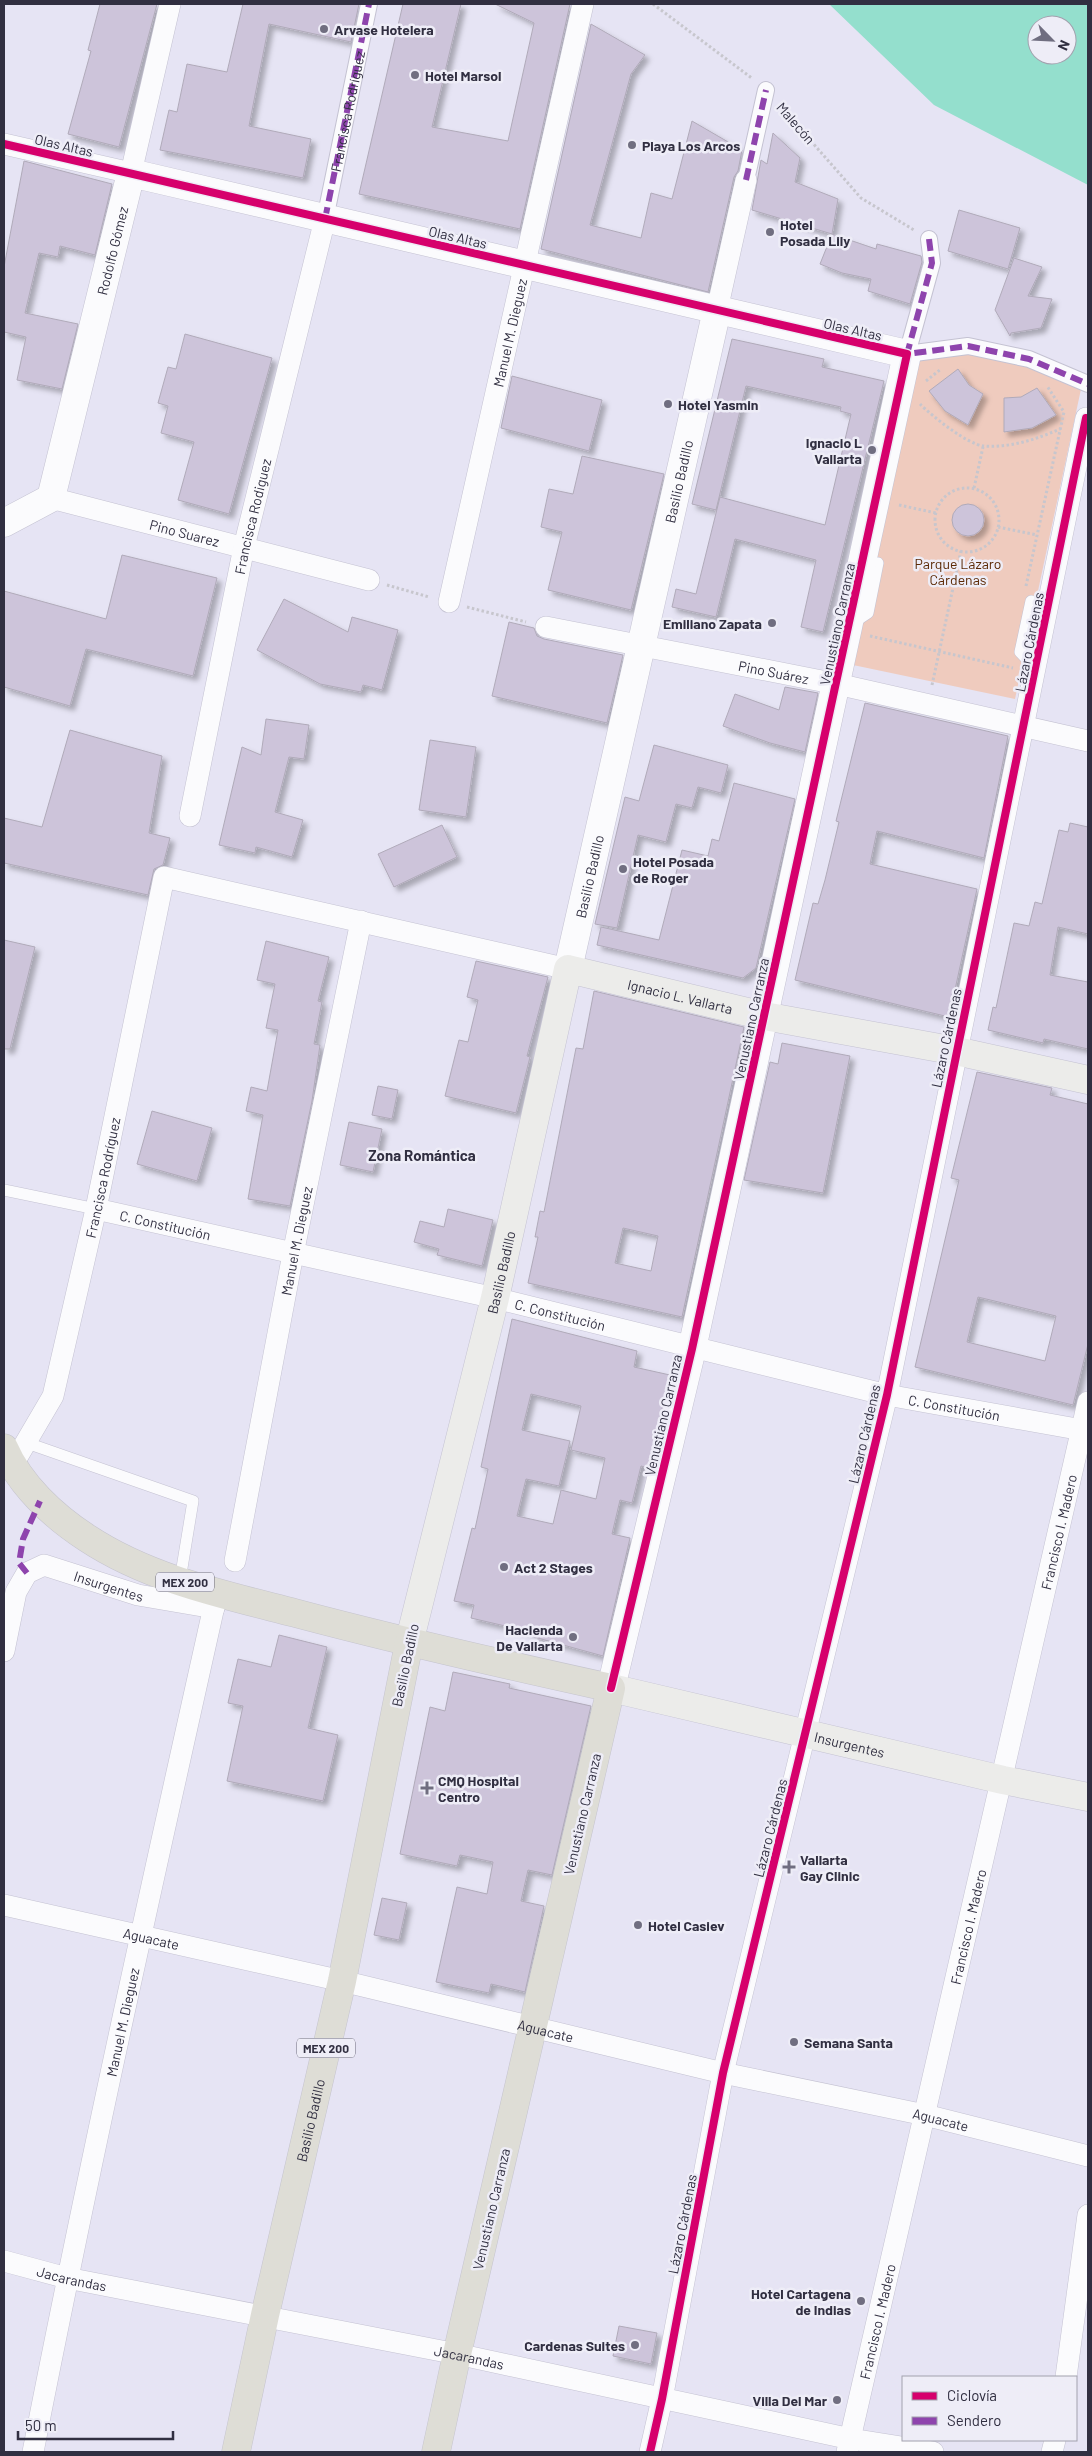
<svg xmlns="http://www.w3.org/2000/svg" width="1092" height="2456" font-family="Barlow,sans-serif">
<defs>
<filter id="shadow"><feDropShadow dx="4.5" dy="4.5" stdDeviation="2.5" flood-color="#0004"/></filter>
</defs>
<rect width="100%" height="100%" fill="#e6e4f4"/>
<path fill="#efcbbe" d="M919,354H977L1022,364L1081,389L1015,699L853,665Z"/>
<path fill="#94dfcd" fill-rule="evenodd" d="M829,4H1088V185L934,105ZM1037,25H1067V55H1037Z"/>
<path fill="#cdc4da" stroke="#b0aab9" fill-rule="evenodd" filter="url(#shadow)" d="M100,4H157L119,147L68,134L91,51L88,50Z
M243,4H359L351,42L269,24L249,126L311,139L303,178L160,150L169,110L177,112L187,64L227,72Z
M403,4H461L432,127L508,141L534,23L495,4H570L520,229L359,194Z
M591,24L645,55L631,74L590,225L641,238L651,193L672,199L692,121L742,150L738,171L734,177L708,292L541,249Z
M773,133L800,158L795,182L838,199L832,234L752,210L761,160L767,164Z
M24,161L112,184L95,255L60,246L58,257L39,253L25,313L78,324L62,389L17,380L26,337L4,332V267Z
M959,210L1020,228L1008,269L948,251Z
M832,234L876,249L877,244L921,256L922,262L910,304L868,291L871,279L842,273L820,264Z
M1014,258L1042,267L1028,296L1052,299L1041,328L1011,333L1010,336L995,310Z
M185,334L272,358L229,514L178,500L194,442L161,433L168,406L158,403L168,367L176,369Z
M732,339L824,359L822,367L884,381L823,632L801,627L816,560L735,539L716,617L672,607L676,589L696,594L720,497L825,525L851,414L840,411L841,407L746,386L716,510L692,504Z
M958,369L969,385L983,394L968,425L945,411L929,391Z
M512,376L602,400L589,451L501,428Z
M1037,388L1056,415L1032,428L1004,432V398L1021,397Z
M582,456L664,474L631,610L548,590L562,532L541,527L549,489L573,494Z
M952 520a16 16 0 1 1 32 0a16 16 0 1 1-32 0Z
M122,555L217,578L193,676L86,649L70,706L4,687V591L106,619Z
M284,599L348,632L352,617L398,630L382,690L363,685L361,692L320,684L257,650Z
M509,622L534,628L537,636L544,639L623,655L607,723L492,696Z
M785,687L818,693L805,752L770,743L723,726L735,694L779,710Z
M865,703L1008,736L984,858L877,831L870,864L977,889L949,1017L795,980L813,903L818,904L825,880L839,822L836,821Z
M266,719L309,725L304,759L289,757L275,812L303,820L292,857L256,847L255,853L219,845L242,747L261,755Z
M70,730L162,756L149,833L170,838L163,865L154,869L148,895L4,863V818L42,827Z
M430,740L476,747L466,817L419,810Z
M654,745L728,765L721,793L698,787L692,808L676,804L666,842L638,835L617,928L595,924L625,797L639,801Z
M734,783L795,799L756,968L743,978L597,945L601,927L659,940L682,850L708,856L712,839L719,841Z
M1070,823L1088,827V934L1058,927L1050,975L1088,982V1049L1044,1039L1043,1043L988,1030L993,1007L996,1008L1014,923L1029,926L1035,902L1042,904L1059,830L1068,832Z
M442,825L457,857L394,887L378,854Z
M4,940L35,947L10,1049H4Z
M266,941L329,957L318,1001L322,1002L314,1044L320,1045L312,1101L290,1206L248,1199L263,1115L246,1111L251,1087L267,1091L278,1030L266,1028L275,984L257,980Z
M476,961L548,977L527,1056L530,1057L516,1113L445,1096L459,1040L468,1042L478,1000L467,997Z
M594,991L744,1027L682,1317L528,1283L538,1237H535L540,1211L544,1212L576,1048L583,1049ZM623,1228L658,1236L651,1271L615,1263Z
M782,1043L850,1056L823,1193L744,1180L770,1062L778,1064Z
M977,1072L1052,1088L1050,1095L1088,1104V1344L1073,1405L915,1367L959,1180L951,1178ZM978,1297L1056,1316L1045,1361L967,1342Z
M378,1086L398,1090L392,1119L372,1115Z
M152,1111L212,1128L197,1181L137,1164Z
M349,1122L382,1129L373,1172L340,1165Z
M448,1209L493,1220L482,1266L437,1255L439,1249L414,1242L420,1221L444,1227Z
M512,1319L637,1351L634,1367L670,1375L648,1468L641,1466L632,1503L620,1500L612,1534L630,1538L603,1656L534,1637L535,1633L471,1618L474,1605L454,1601L472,1528L475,1529L488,1469L481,1467ZM531,1394L581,1406L571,1450L605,1458L596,1499L561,1490L553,1524L517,1516L526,1479L559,1486L570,1441L522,1430Z
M279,1635L327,1647L308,1728L338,1735L323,1801L227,1781L243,1706L228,1703L238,1659L271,1667Z
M453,1672L510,1684L509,1688L591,1706L552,1875L528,1870L521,1901L544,1906L525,1992L491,1984L489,1993L436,1982L457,1887L487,1894L493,1862L460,1855L457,1866L400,1854L430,1707L445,1711Z
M382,1898L407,1903L399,1940L374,1935Z
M619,2326L657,2333L651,2364L613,2356Z"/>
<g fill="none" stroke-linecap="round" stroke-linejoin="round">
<g stroke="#c4c2d2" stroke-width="12">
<path id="service" d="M1031,601L1020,652L1036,669
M853,623L868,613L878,563
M4,1190L96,1209
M27,1443L193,1501L180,1580"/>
</g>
<g stroke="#c4c2d2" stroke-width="18">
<path id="pedestrian" d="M746,180L766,90
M325,219L369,4
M929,239L932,263L907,354L968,346L1029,359L1088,384"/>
</g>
<g stroke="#c4c2d2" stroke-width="22">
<g id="minor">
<path d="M4,144L131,173L170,4"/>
<path d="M717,310L746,180"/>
<path id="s1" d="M51,498L369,580"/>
<path id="s2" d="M449,602L583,4"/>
<path id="s3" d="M546,627L837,684L1088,741"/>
<path id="s4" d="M190,816L244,547L325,219"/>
<path id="s5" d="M96,1209L495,1298L887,1395L1088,1431"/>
<path id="s6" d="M12,1466L53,1396L96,1209L164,877L568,969"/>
<path id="s7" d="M235,1561L293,1254L361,921"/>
<path id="s8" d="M4,1651L16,1592L27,1573L44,1565L138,1595L214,1608"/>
<path id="s9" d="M4,1905L342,1981L723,2073L925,2115L1088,2156"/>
<path id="s10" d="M4,2261L67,2278L457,2354L851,2439L933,2452"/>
<path d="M1066,2377L1088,2215"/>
<path id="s11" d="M33,2452C89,2165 153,1879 217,1593"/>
<path d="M650,2452L662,2399L723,2073L887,1395L1086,418"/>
<path id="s12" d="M847,2452L1088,1402"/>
<path d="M1052,2452L1055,2440"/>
</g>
</g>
<g stroke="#c4c2d2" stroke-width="29">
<g id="tertiary">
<path id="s13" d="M4,523L51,498L131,173L907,354L692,1349L611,1688"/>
<path id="s14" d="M568,969L717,310"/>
</g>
</g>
<g stroke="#c4c2d2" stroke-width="29">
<g id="secondary">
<path id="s15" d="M409,1643L495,1298L568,969L764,1016L956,1051L1088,1080"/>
<path id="s16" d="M611,1688L1003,1780L1088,1797"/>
</g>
</g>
<g stroke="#c5c4ce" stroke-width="29">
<g id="primary">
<path d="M4,1448C20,1485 53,1516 87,1538C149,1579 225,1595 295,1613C400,1641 506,1665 611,1688L457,2354L436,2452"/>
<path id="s17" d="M236,2452L265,2315L342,1981L409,1643"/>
</g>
</g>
<path stroke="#c7c6cd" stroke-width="3" stroke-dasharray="2.5 2.5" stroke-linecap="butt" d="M653,4L753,79
M781,107L861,198L914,230
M926,381L941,369
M920,404C932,416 968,445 984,446C1010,448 1037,439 1060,429
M974,488L983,447
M935 520a32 32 0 1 1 64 0a32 32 0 1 1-64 0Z
M899,505L936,513
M998,527L1037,535
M387,585L429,597
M1026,586L1064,412L1047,386
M467,607L526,622
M870,636L1013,668
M932,685L961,551"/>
<use href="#service" stroke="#fbfbfd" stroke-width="11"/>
<use href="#pedestrian" stroke="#fbfbfd" stroke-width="16"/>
<use href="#minor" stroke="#fbfbfd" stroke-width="21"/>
<use href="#tertiary" stroke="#fbfbfd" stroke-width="28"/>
<use href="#secondary" stroke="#ececea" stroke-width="28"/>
<use href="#primary" stroke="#deddd6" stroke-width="28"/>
<g stroke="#8e44ad" stroke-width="6" stroke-dasharray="12 6" stroke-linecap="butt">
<path d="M746,180L766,90"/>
<path id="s18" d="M325,219L369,4"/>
<path d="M929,239L932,263L907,354L968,346L1029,359L1088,384"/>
<path d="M27,1573L19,1563L23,1539L40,1501"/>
</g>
<g stroke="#eeedf7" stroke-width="11">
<path id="cycleway" d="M4,144L907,354L692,1349L611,1688
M650,2452L662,2399L723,2073L887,1395L1086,418"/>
</g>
<use href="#cycleway" stroke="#d6006c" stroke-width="8"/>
</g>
<g fill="#706e80" stroke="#eeedf7" stroke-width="2">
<circle cx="324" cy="29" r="5"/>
<circle cx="415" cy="75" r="5"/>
<circle cx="632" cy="145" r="5"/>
<circle cx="770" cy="232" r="5"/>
<circle cx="668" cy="404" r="5"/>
<circle cx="872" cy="450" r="5"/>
<circle cx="772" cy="623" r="5"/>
<circle cx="623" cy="869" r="5"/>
<circle cx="504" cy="1567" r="5"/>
<circle cx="573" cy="1637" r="5"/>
<path d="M424.5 1780.5h5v5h5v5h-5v5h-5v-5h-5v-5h5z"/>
<path d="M786.5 1859.5h5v5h5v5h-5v5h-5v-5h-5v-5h5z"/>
<circle cx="638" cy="1925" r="5"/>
<circle cx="794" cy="2042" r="5"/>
<circle cx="861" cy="2301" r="5"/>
<circle cx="635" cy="2345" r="5"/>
<circle cx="837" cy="2400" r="5"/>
</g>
<g text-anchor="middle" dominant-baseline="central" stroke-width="5" stroke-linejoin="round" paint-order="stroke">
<g fill="#eeedf7" stroke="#6a6878" stroke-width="1">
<rect x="156" y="1572.5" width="58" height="19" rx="4"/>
<rect x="297" y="2038.5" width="58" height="19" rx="4"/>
</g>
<g font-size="12" font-weight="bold" fill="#312f41">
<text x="185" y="1582">MEX 200</text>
<text x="326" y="2048">MEX 200</text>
</g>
<g font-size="14" font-weight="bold" fill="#312f41" stroke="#eeedf7" text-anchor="start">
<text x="334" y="29">Arvase Hotelera</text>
<text x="425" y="75">Hotel Marsol</text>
<text x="642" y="145">Playa Los Arcos</text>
<text x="780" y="224">Hotel<tspan x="780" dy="16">Posada Lily</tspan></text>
<text x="678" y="404">Hotel Yasmin</text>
<text x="862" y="442" text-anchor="end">Ignacio L<tspan x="862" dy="16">Vallarta</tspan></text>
<text x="762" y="623" text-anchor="end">Emiliano Zapata</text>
<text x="633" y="861">Hotel Posada<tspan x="633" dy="16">de Roger</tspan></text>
<text x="514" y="1567">Act 2 Stages</text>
<text x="563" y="1629" text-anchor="end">Hacienda<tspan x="563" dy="16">De Vallarta</tspan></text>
<text x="438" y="1780">CMQ Hospital<tspan x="438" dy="16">Centro</tspan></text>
<text x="800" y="1859">Vallarta<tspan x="800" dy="16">Gay Clinic</tspan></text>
<text x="648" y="1925">Hotel Casiev</text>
<text x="804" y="2042">Semana Santa</text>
<text x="851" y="2293" text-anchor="end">Hotel Cartagena<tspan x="851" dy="16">de Indias</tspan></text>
<text x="625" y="2345" text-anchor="end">Cardenas Suites</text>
<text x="827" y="2400" text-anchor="end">Villa Del Mar</text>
</g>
<g font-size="14" fill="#312f41" stroke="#eeedf7">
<text stroke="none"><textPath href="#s18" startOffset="110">Francisca Rodríguez</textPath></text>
<text transform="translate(796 123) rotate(49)">Malecón</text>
<text transform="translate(64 145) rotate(13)">Olas Altas</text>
<text transform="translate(458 237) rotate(13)">Olas Altas</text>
<text stroke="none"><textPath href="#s13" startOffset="308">Rodolfo Gómez</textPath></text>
<text transform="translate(853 329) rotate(13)">Olas Altas</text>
<text stroke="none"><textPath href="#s2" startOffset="276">Manuel M. Dieguez</textPath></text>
<text stroke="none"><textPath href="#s14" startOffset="500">Basilio Badillo</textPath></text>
<text stroke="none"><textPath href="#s4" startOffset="306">Francisca Rodiguez</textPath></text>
<text stroke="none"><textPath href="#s1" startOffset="138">Pino Suarez</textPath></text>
<text transform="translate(837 624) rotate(-78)">Venustiano Carranza</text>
<text transform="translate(1029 642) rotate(-79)">Lázaro Cárdenas</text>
<text stroke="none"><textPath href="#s3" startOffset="232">Pino Suárez</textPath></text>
<text stroke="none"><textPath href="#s14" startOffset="95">Basilio Badillo</textPath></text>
<text stroke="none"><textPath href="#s15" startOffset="808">Ignacio L. Vallarta</textPath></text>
<text transform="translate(751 1019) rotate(-78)">Venustiano Carranza</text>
<text transform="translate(946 1038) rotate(-78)">Lázaro Cárdenas</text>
<text stroke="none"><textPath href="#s6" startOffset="305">Francisca Rodríguez</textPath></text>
<text stroke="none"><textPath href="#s5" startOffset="71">C. Constitución</textPath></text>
<text stroke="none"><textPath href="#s7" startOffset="326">Manuel M. Dieguez</textPath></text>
<text stroke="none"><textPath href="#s15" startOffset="382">Basilio Badillo</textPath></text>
<text stroke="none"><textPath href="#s5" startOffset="476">C. Constitución</textPath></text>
<text stroke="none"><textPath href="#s5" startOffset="881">C. Constitución</textPath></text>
<text transform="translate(663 1415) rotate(-77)">Venustiano Carranza</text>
<text transform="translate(864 1434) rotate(-77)">Lázaro Cárdenas</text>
<text stroke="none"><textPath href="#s12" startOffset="944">Francisco I. Madero</textPath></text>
<text stroke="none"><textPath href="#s8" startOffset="169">Insurgentes</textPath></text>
<text transform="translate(405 1665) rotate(-78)">Basilio Badillo</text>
<text stroke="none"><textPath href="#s16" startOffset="245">Insurgentes</textPath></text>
<text transform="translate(582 1814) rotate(-77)">Venustiano Carranza</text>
<text transform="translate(770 1828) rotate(-76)">Lázaro Cárdenas</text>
<text stroke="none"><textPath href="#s12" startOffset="539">Francisco I. Madero</textPath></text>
<text stroke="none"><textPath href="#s9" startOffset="151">Aguacate</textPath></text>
<text stroke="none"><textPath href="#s11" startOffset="439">Manuel M. Dieguez</textPath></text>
<text stroke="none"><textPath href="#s9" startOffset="556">Aguacate</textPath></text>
<text stroke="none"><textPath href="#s9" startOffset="961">Aguacate</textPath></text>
<text stroke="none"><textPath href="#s17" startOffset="340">Basilio Badillo</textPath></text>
<text transform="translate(491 2209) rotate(-77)">Venustiano Carranza</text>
<text transform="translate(682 2224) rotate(-79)">Lázaro Cárdenas</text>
<text stroke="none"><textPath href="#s10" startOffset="70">Jacarandas</textPath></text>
<text stroke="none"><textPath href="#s12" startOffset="134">Francisco I. Madero</textPath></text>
<text stroke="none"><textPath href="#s10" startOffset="475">Jacarandas</textPath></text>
</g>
<g font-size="14" fill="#5b2905" stroke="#eeedf7">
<text x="958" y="563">Parque Lázaro<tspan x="958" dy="16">Cárdenas</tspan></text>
</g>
<g font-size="15" font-weight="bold" fill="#312f41" stroke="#eeedf7">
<text x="422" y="1155">Zona Romántica</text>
</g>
</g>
<rect width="1092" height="2456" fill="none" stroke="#312f41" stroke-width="10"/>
<rect x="902" y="2376" width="175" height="65" fill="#eeedf7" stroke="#a2a1ae"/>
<rect x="912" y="2392" width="25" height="8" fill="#d6006c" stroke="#a2a1ae"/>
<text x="947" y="2401" font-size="15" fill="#312f41">Ciclovía</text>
<rect x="912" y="2417" width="25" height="8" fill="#8e44ad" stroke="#a2a1ae"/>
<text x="947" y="2426" font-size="15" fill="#312f41">Sendero</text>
<g transform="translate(1052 40) rotate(114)"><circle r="24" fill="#eeedf7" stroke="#a2a1ae"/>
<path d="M0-4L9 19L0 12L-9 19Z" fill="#706e80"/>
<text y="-8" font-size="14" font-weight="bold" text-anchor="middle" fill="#312f41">N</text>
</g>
<path d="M18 2431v8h155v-8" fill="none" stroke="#312f41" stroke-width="2.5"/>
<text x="25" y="2431" font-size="15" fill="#312f41" stroke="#eeedf7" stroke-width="4" paint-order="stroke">50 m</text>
</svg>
